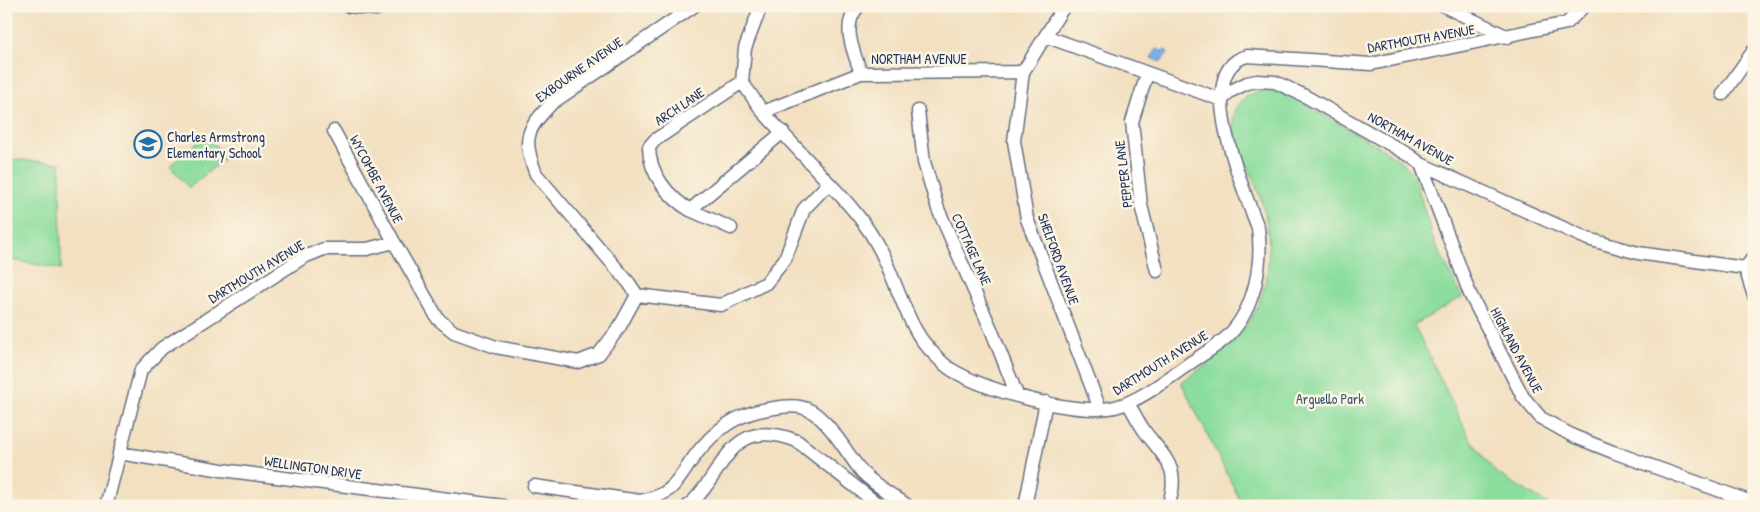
<svg xmlns="http://www.w3.org/2000/svg" width="1760" height="512" font-family="'Patrick Hand',sans-serif">
<rect width="100%" height="100%" fill="#fcf5e5"/>
<filter id="ink" filterUnits="userSpaceOnUse"><feTurbulence type="fractalNoise" baseFrequency=".02" numOctaves="2"/><feDisplacementMap in="SourceGraphic" scale="10" xChannelSelector="R" yChannelSelector="G"/><feConvolveMatrix kernelMatrix="1 2 1 2 8 2 1 2 1" color-interpolation-filters="sRGB"/></filter>
<filter id="wash" filterUnits="userSpaceOnUse"><feTurbulence type="fractalNoise" baseFrequency=".0096" numOctaves="4" result="noise"/><feDisplacementMap in="SourceGraphic" scale="20" xChannelSelector="R" yChannelSelector="G"/><feGaussianBlur stdDeviation="1.12" result="paint"/><feColorMatrix in="noise" values="0 0 0 0 0 0 0 0 0 0 0 0 0 0 0 0 0 1.4 0 .05"/><feComposite in="paint" operator="in"/></filter>
<g filter="url(#wash)">
<rect width="100%" height="100%" fill="#f2e0c1"/>
<path fill="#8bdd9e" stroke="#53867e" d="M1268,89L1287,94L1375,144L1401,161L1414,175L1433,239L1462,297L1414,325L1469,437L1495,472L1551,506H1243L1181,382C1219,357 1252,333 1264,287C1273,254 1269,217 1256,186C1248,166 1234,144 1233,122C1232,100 1251,92 1268,89Z
M206,135L226,157L189,188L170,166Z
M6,159L60,163L61,269L6,259Z"/>
<path fill="#79b2e9" stroke="#4a70a4" d="M1157,49L1161,51L1166,50L1168,53L1160,62L1151,58Z"/>
</g>
<g filter="url(#ink)">
<g fill="none" stroke-linecap="round" stroke-linejoin="round">
<g stroke="#666d81" stroke-width="15">
<path id="minor" d="M349,6L376,9L380,6
M761,6L745,48L742,82L763,112L829,183
M859,6C840,24 854,53 861,73
M1064,6L1023,72L1014,141L1027,219L1100,409
M1444,6L1508,37
M1045,36L1222,100L1229,92L1247,83L1257,81L1275,82L1303,95L1409,155L1421,164L1588,239L1638,253L1745,268L1754,296
M1147,74L1132,122L1141,205L1157,271
M742,82L655,140L649,147C649,173 668,197 690,210L783,132
M1723,94L1754,50
M918,111L924,162L938,209L991,329L1017,395
M763,112L861,73L1023,72
M334,131L394,242
M1421,164L1470,294L1523,397L1541,418L1573,436L1613,452L1754,503
M690,210L731,228
M1745,268L1754,257
M637,295L629,283L536,174C522,139 526,130 552,103L694,6
M1128,403C1134,413 1139,424 1146,433C1166,459 1181,469 1168,506
M119,453L222,470L503,506
M534,486L640,501C681,494 679,472 703,446C723,423 744,412 774,408C785,406 801,405 811,411C831,423 847,454 862,472C875,486 893,495 908,506
M106,506L141,370L162,348L304,257L324,249H367L394,242L438,319L454,332L496,347L578,362L599,354L619,328L637,295L721,305L766,283L785,259L804,209L829,183C848,203 866,223 879,248C894,276 902,308 918,334C923,343 943,365 952,370C987,391 1075,416 1115,407C1141,401 1171,376 1193,361C1205,353 1219,345 1229,335C1255,308 1263,263 1258,228C1246,194 1190,71 1247,56L1371,64L1567,23L1584,6
M688,506C726,474 727,414 797,441L880,506
M1025,506L1046,402"/>
</g>
<use href="#minor" stroke="#fff" stroke-width="12"/>
</g>
</g>
<defs>
<g id="school-ring" transform="scale(1.4375)"><circle r="9.5" fill="#fcf5e5" stroke="#1f6fb2" stroke-width="1.5"/><path d="M0-5L7-2L0 1L-7-2ZM-4 1L0 2.5L4 1V4Q0 6-4 4Z" fill="#1f6fb2"/></g>
</defs>
<g fill-rule="evenodd">
<use href="#school-ring" x="148" y="144"/>
</g>
<g text-anchor="middle" dominant-baseline="central" stroke-width="5" stroke-linejoin="round" paint-order="stroke">
<g font-size="14" fill="#1b2f5e" stroke="#fcf5e5">
<text transform="translate(1421 38) rotate(-10)">DARTMOUTH AVENUE</text>
<text x="919" y="58">NORTHAM AVENUE</text>
<text transform="translate(579 69) rotate(-35)">EXBOURNE AVENUE</text>
<text transform="translate(679 106) rotate(-34)">ARCH LANE</text>
<text transform="translate(1411 138) rotate(29)">NORTHAM AVENUE</text>
<text transform="translate(1123 174) rotate(-97)">PEPPER LANE</text>
<text transform="translate(377 179) rotate(62)">WYCOMBE AVENUE</text>
<text transform="translate(972 249) rotate(66)">COTTAGE LANE</text>
<text transform="translate(1059 259) rotate(70)">SHELFORD AVENUE</text>
<text transform="translate(256 271) rotate(-31)">DARTMOUTH AVENUE</text>
<text transform="translate(1517 350) rotate(62)">HIGHLAND AVENUE</text>
<text transform="translate(1160 362) rotate(-32)">DARTMOUTH AVENUE</text>
<text transform="translate(313 467) rotate(8)">WELLINGTON DRIVE</text>
</g>
<g font-size="14" fill="#1b2f5e" stroke="#fcf5e5" text-anchor="start">
<text x="167" y="136">Charles Armstrong<tspan x="167" dy="16">Elementary School</tspan></text>
</g>
<g font-size="14" fill="#375a6e" stroke="#fcf5e5">
<text x="1330" y="398">Arguello Park</text>
</g>
</g>
<rect width="1760" height="512" fill="none" stroke="#fcf5e5" stroke-width="25"/>
</svg>
